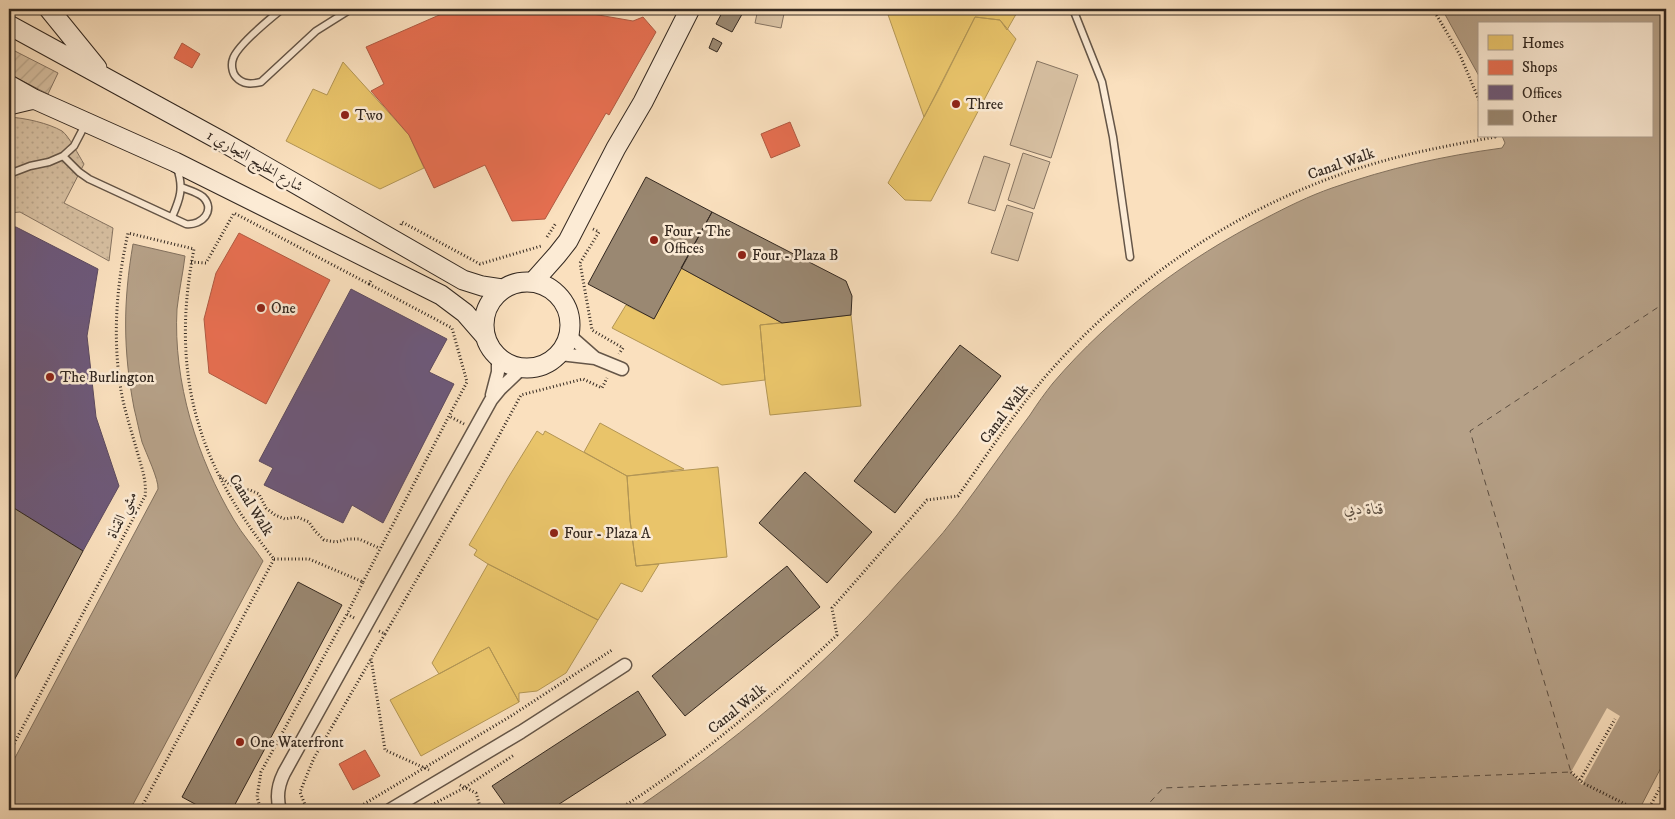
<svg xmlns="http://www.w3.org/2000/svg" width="1675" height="819" font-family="'IM FELL DW Pica',Amiri,serif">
<defs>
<pattern id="grass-dots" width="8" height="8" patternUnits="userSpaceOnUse" patternTransform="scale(1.25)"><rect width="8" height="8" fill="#d8c1a3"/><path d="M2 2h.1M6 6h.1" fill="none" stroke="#baa68c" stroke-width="1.8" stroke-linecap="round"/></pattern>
<pattern id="garden-furrows" width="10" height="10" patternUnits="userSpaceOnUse" patternTransform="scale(1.25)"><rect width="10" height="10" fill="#d8c1a3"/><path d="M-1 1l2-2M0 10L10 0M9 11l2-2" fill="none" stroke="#baa68c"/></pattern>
</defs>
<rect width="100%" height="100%" fill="#fae0be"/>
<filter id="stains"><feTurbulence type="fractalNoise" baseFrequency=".004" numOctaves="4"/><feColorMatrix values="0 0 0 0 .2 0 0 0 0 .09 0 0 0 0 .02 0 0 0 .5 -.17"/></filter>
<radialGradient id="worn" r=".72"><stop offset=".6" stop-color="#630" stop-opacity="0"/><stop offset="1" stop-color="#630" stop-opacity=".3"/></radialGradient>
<path fill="url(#grass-dots)" stroke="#867462" d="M9,117C25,118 48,123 62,131C69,136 79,156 84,164L64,203L113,228L109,261L20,212L9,213Z"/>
<path fill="url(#garden-furrows)" stroke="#867462" d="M9,48L58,73L48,94L9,74Z"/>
<path fill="#d8c1a3" stroke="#867462" d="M758,9H785L781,28L755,23Z
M1037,61L1078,75L1051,158L1010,145Z
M1023,153L1050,162L1034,209L1008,200Z
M984,156L1010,164L995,211L968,203Z
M1007,205L1033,213L1018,261L991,253Z"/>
<path fill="#b6a188" stroke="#82715e" d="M1442,9H1666V758L1639,810H634C730,745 821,671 898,583C918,561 939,539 957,515C982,482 1005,448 1030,415C1037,404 1045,393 1053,383C1112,314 1186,259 1266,218C1287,207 1309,196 1332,188C1389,168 1443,156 1502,148L1505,143L1502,136H1651V24H1479V76Z
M133,244L185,256C183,273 179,291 177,309C173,382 197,458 234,520C242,534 254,547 263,561L130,810H9V769L158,489C159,480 146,453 142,442C139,431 137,420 134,408C123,350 123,302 133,244Z"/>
<path fill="#fae0be" d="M1607,708L1620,716L1582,785L1571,772Z"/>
<path fill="#e9c46a" stroke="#b29554" d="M886,9H1019L1007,30L1000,20L975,17L924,117Z
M975,17L1000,20L1016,39L931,201L905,200L888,183L938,91Z
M343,62L409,135L424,168L380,189L286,141L313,89L327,95Z
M681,268L782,323L760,325L765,380L722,385L612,328L626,305L654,319Z
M851,315L861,406L770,415L765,380L760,325Z
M600,423L684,469L627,476L584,452Z
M537,431L543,435L545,431L627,476L630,520L636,566L659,564L642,592L621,583L598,620L488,564L474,555L477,550L469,545L508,478Z
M718,467L727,557L636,566L630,520L627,476Z
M488,564L598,620L566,673L537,691L519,693V702L489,647L439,674L432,663Z
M489,647L519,702L421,756L390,700Z"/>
<path fill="#e76f51" stroke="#b15a42" d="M453,9H564L633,21L643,17L656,32L609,115L606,113L545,219L512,221L485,165L434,188L409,135L371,91L384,84L366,47Z
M182,43L200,54L192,68L174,58Z
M790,122L800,146L771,158L761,134Z
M239,233L330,280L266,404L209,373L204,319L216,273Z
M365,750L380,776L353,790L339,764Z"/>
<path fill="#6d597a" stroke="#5c4a5f" d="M9,227H16L98,269L87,336L96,417L119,486L83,551L9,505Z
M351,289L447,339L429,372L454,384L383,523L352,505L343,523L264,485L273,468L259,461Z"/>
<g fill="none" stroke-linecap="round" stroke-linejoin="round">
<path stroke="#5a4c3f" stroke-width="1" stroke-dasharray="6 5" stroke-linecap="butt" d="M1143,810L1163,788L1571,772L1470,431L1666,302"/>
</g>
<path fill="#9a8872" stroke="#332820" d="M724,9H745L732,32L716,24Z
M713,38L722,43L717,52L709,48Z
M646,177L712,212L654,319L588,284Z
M712,212L846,281L852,296L851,315L782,323L681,268Z
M960,345L1001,376L895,513L854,481Z
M805,472L872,532L827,583L759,523Z
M9,505L83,551L10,688L9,687Z
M787,566L820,607L685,716L652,676Z
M298,582L342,605L232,810H206L182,797Z
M638,691L666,735L550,810H509L492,786Z"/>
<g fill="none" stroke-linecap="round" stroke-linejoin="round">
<g stroke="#655648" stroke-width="9">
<path id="lane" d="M282,9C271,18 237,45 233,59C231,64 232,73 236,77C243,85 252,84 261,82L316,31L351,9
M1073,9L1102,82L1113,137L1130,257
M63,156L79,172L89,179L186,224C202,226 216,210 203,197C197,192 188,190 181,187
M9,174L30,166L49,162L63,156L74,146L85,125
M172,217C180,199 184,188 177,168"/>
</g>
<g stroke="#655648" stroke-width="15">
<path id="street" d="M570,336L595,358
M560,354L595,358L622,369
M492,395L498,372V357
M280,810C276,797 278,785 284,773L491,400L500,389L522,368
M390,810L521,732L625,665"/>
</g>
<g stroke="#332820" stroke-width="21">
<path id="secondary" d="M49,9L97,68
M9,25L223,142L463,280L482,286L502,289
M9,85L34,99L175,162L441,295L465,313L485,336
M9,105L34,99
M484 325a43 43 0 1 1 86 0a43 43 0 1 1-86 0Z
M533,282L557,255L568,241L616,148L643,102L690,9"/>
</g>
<path stroke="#332820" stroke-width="3" stroke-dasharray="1 2.5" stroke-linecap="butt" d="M1433,9L1460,55L1479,100
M401,225L402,222L480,264L541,246
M593,229L599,232L580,263L592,330L623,348L619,354
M547,237L556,223
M191,262L206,263L234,213L369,284L372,279
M369,284L452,328L467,382L449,416
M220,476L229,484L241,489L250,490L259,494L266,508L275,515L285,519L297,517L309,522L315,531L324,540L336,542L348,539H359L379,548
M274,559H309L363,582L347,614L356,619
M363,582L449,416L464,424
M379,631L385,634L371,658L385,750L429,770
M385,634L483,465L521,395L583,379L602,388L607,378
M9,753L145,496C147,480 141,466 137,451C132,433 126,415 122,396C112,341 116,287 128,233L194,249C170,372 196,463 274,559L140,810
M1571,772L1583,783L1637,810
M1580,780L1615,719
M460,785L476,793L481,810
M261,810L257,797L261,772L347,614
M307,810L300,792L314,758L371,659
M351,810L359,807L511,716L612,650
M422,810L464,788L514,755
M618,810C697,760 769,699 837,635L832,608L927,500L958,496C986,456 1013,415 1045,377C1129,280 1242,204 1366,166C1408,153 1451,145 1495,137L1494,136
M1648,810L1666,777"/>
<use href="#lane" stroke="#fcebd5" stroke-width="6"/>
<use href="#street" stroke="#fcebd5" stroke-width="12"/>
<use href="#secondary" stroke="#fcebd5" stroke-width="19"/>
</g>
<g fill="#8f2418" stroke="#fcebd5" stroke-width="2">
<circle cx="956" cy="104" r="5"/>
<circle cx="345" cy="115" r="5"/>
<circle cx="654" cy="240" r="5"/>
<circle cx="742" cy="255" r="5"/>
<circle cx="261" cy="308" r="5"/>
<circle cx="50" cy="377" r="5"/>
<circle cx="554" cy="533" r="5"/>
<circle cx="240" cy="742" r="5"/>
</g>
<g text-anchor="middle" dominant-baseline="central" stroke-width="5" stroke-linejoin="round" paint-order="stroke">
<g font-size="15" fill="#332820" stroke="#fcebd5" text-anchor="start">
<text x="966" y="104">Three</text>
<text x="355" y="115">Two</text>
<text x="664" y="231">Four - The<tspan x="664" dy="17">Offices</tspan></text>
<text x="752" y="255">Four - Plaza B</text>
<text x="271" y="308">One</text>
<text x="60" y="377">The Burlington</text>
<text x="564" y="533">Four - Plaza A</text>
<text x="250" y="742">One Waterfront</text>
</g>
<g font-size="15" fill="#332820" stroke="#fcebd5">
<text transform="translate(255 161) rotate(30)">شارع الخليج التجاري 1</text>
<text transform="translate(1341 164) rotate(-19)">Canal Walk</text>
<text transform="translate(1004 414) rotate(-53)">Canal Walk</text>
<text transform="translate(251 505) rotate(58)">Canal Walk</text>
<text transform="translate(122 515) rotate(-64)">مشي القناة</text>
<text transform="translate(737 709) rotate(-39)">Canal Walk</text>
</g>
<g font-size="16" font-style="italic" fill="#5a4c3f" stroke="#fcebd5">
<text x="1364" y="509">قناة دبي</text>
</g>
</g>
<rect width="1675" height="819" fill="none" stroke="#fae0be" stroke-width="30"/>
<rect x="10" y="10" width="1655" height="799" fill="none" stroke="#332820" stroke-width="2.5"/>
<rect x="15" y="15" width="1645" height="789" fill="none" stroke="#332820"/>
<rect x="1478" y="22" width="175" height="115" fill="#fcebd5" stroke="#ac9d8d"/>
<rect x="1488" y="35" width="25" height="15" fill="#e9c46a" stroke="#ac9d8d"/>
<text x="1522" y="48" font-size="15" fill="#332820">Homes</text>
<rect x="1488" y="60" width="25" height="15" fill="#e76f51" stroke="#ac9d8d"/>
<text x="1522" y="72" font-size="15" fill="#332820">Shops</text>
<rect x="1488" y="85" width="25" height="15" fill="#6d597a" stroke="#ac9d8d"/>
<text x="1522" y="98" font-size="15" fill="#332820">Offices</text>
<rect x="1488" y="110" width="25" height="15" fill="#9a8872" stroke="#ac9d8d"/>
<text x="1522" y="122" font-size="15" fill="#332820">Other</text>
<rect width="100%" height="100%" filter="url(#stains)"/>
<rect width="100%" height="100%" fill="url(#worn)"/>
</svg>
